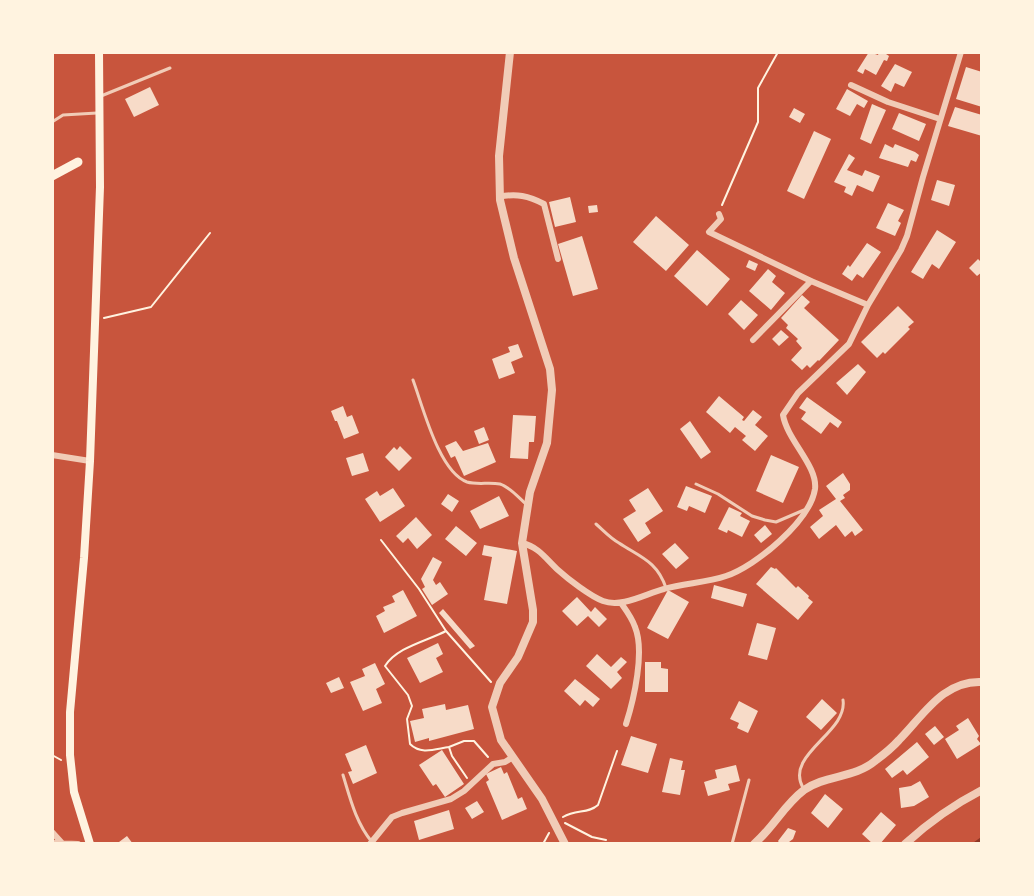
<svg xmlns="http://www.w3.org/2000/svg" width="1034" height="896" font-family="Rubik,sans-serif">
<rect width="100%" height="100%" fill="#c8553d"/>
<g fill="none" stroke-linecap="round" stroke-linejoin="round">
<path stroke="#8f3625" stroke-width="4" d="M975,844L982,839"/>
</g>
<path fill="#f7dbc8" d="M869,52L878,55L879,52H883L889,56L887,61L884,60L876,75L865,69L863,74L857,71Z
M895,64L912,72L904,87L895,83L891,92L881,86Z
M966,67L982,72V107L956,99Z
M150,87L159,105L134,117L125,99Z
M847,89L868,101L864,108L857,104L850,116L836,109Z
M872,104L886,110L871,144L860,139Z
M955,107L982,115V136L948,126Z
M794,108L805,114L800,123L789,117Z
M899,113L926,124L919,141L892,129Z
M814,131L831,139L804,199L787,191Z
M885,144L893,148L895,144L915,152L919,155L916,162L911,160L908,167L879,158Z
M849,154L855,158L847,170L862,176L865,170L880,176L873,192L857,185L852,196L844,192L846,187L834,182Z
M937,180L955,185L949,206L931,200Z
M570,197L576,222L555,227L549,202Z
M888,203L904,210L898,221L901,223L895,236L876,228Z
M597,205L598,212L589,213L588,206Z
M656,216L689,245L666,271L633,242Z
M937,230L956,242L939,269L932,264L923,279L911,272Z
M582,236L598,289L573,296L558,244Z
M867,243L881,252L863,278L857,274L852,281L842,274L848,265L850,267Z
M697,250L730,279L707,306L674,276Z
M978,259L982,263V272L977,276L969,268Z
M749,260L758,264L755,271L746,267Z
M768,269L776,276L772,282L785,293L771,310L749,291Z
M802,295L810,302L804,308L839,340L819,361L818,360L810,368L807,365L802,370L791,360L802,348L796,341L798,339L786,328L788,325L781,318Z
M741,300L758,315L744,330L728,314Z
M898,306L914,322L908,327L910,329L885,354L883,352L877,358L861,342Z
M781,330L789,337L779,346L772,339Z
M518,344L523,357L511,362L515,373L499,379L492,359L510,352L508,347Z
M858,364L866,372L847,395L836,383Z
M719,396L744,417L742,420L744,421L753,410L762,417L755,425L768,436L755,451L742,440L746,436L735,427L730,433L706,412Z
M807,397L842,422L838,428L830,422L821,434L801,419L806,412L799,408Z
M343,406L347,417L352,415L359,433L344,439L337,421H335L331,411Z
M513,415L536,416L534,442H529L528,459L510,458Z
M690,421L711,452L701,459L680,429Z
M484,427L489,440L479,444L474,431Z
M456,441L463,451L488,443L496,462L464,476L455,456L451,458L445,446Z
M400,446L412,458L399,471L385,457L394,447L397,450Z
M363,453L369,471L352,476L346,458Z
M771,455L799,467L783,503L756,491Z
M843,473L850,484V490L843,495L845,498L840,501L863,530L855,536L852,531L845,537L836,525L819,539L810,527L823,516L819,510L836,499L826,486Z
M686,486L712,496L705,513L689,506L687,511L677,507Z
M393,488L405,506L380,522L365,499L377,491L380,496Z
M648,488L663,511L645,523L651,533L638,542L623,519L636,511L629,500Z
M448,494L459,501L452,512L441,504Z
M499,496L509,516L480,529L470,511Z
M729,507L742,513L740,516L750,521L742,537L728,530L727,533L718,529Z
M416,517L432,535L417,549L408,538L403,543L396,536Z
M765,525L772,534L761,543L754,535Z
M456,526L477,543L466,556L445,539Z
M675,543L689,558L676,569L662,554Z
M484,545L517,551L507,604L484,600L492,557L482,555Z
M433,557L442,562L433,580L436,585L440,582L448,594L432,605L422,589L425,587L421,579Z
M771,567L775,569L776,568L796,588L798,586L809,596L808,598L813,602L798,620L756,584Z
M714,585L747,594L743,607L711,598Z
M403,590L417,616L384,633L376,616L385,611L383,607L395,602L392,596Z
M668,590L689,602L668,639L647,628Z
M577,597L591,612L595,607L607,619L599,627L588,616L577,626L562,611Z
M443,609L475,646L470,649L439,613Z
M757,623L776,628L767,660L748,655Z
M438,643L443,654L436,658L443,672L420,683L407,658Z
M597,654L611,667L621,657L627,662L617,672L622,678L611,689L586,666Z
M645,662H661V668L668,669V692H645Z
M375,663L385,684L376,689L382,703L363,711L350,682L365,676L362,669Z
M339,677L344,688L331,693L326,683Z
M575,679L600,699L593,707L585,700L580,706L564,691Z
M822,699L837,713L821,730L806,717Z
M739,701L758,711L748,733L737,728L739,723L730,719Z
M445,704L446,710L468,705L474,729L429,741V738L415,742L410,721L424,718L422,709Z
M968,718L979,736L977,739L981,744L957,759L945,739L959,730L956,726Z
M935,726L944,737L934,745L925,734Z
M631,736L657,744L648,773L621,765Z
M917,742L929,757L907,775L903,770L892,778L885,769Z
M366,745L377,773L353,784L348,772L352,771L345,754Z
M442,750L464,784L445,797L436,784L433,786L419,765Z
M670,758L683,761L681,770H685L680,795L662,792Z
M736,765L740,781L728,784L730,790L708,796L704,782L717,778L715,770Z
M501,767L504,774L507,772L518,799L522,797L527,809L502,820L486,782L489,780L486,774Z
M920,781L929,797L914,806L901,808L899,788L911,786Z
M825,794L843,809L828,828L811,813Z
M477,801L484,812L472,819L465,808Z
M449,810L454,829L419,840L414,821Z
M881,812L896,825L880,844H873L862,834Z
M788,828L796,831L793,839L789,842L790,844H780L778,841Z
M127,836L133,844H120L119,842Z"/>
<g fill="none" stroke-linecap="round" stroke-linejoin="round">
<path stroke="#fff3e0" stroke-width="2" d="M722,205L758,122V88L778,52
M104,318L151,307L210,233
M381,540L419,589L446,631L491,682
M446,631C427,641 397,647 385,666L408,695L412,706L407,719L410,744C421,755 435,749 449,747
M52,755L61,760
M467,778L452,756L449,747L464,741H474L488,757
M563,817C576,809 588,814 598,805L617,751
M565,823L592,837L606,840
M543,844L549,833"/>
<path stroke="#f1ccb7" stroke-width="3" d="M101,96L170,68
M52,122L63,115L97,113
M413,380C423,407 439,472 467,482C477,485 489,482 500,484C510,487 518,497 526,504
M696,484L718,494L752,516L765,520L776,522L804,510
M596,524C603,530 610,538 619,543C640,557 657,561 666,588
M343,775C350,798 356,823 372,842
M803,788C784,754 848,733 843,700
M732,844L749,780"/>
<path stroke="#f1ccb7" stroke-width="6" d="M851,85L888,102L940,119
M499,197C516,193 529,196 544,204L558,259
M719,214L721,219L709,232L811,281L868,305
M753,340L811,281
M52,455L90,461
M522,543C539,547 546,559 558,570C568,579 590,596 603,601C622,608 645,594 664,589C684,583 706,583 726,576C756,566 810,521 815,489C818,466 787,440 783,415L798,393L849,344L868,305L901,250L907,236L923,177L961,52
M621,603C626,610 632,618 635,627C645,651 634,699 626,724
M52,832L62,843
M52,843L78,844
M370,844L392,817L402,813L451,799L464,791L493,764L505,762L513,757"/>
<path stroke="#f1ccb7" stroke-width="8" d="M510,52L499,156L500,200L514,258L550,369L552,390L547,443L530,492L522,543L533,610V622L518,657L500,683L492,707L501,740L542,799L565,844
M754,844C773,828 784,805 804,790C825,775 855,778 875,761C883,755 892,748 899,740C923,716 943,680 982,682
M905,844C929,822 953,805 982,790"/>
<path stroke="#fff3e0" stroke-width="8" d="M90,844L74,792L70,755V712L84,558L90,461L100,187L99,52"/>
<path stroke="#fff3e0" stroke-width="9" d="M52,176L78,162"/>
</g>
<rect width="1034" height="896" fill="none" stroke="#fff3e0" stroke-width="108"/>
</svg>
